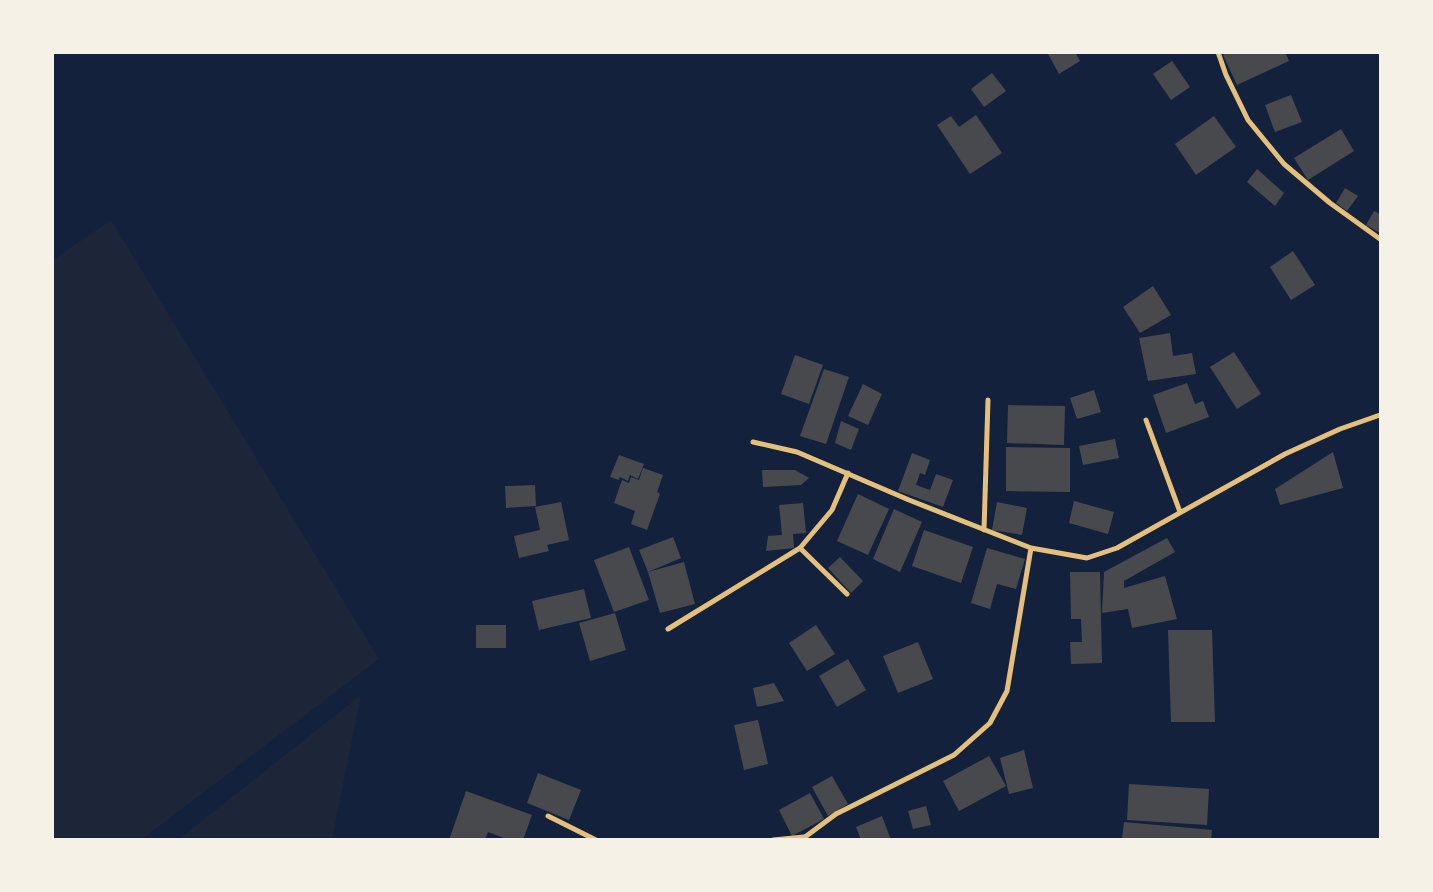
<svg xmlns="http://www.w3.org/2000/svg" width="1433" height="892" font-family="Mulish,sans-serif">
<rect width="100%" height="100%" fill="#14213d"/>
<path fill="#1d2539" d="M111,220L379,659L142,839H53V260Z
M361,695L332,839H179Z"/>
<path fill="#48494c" d="M1047,52H1075L1080,61L1059,74Z
M1227,52H1285L1289,61L1237,85L1223,55Z
M1172,61L1190,87L1171,100L1153,74Z
M992,73L1006,91L984,107L971,89Z
M1291,95L1302,122L1275,132L1265,105Z
M976,115L1002,153L970,174L937,125L951,116L959,127Z
M1214,116L1236,147L1196,175L1175,144Z
M1341,129L1354,151L1308,180L1294,158Z
M1257,169L1284,193L1275,206L1247,182Z
M1345,188L1358,196L1347,211L1336,203Z
M1374,211L1380,214V233L1366,225Z
M1293,251L1315,285L1291,300L1270,267Z
M1153,286L1171,315L1140,333L1123,307Z
M1170,333L1173,356L1192,353L1196,374L1148,381L1139,338Z
M1234,352L1261,394L1237,409L1210,367Z
M795,355L823,365L809,404L781,394Z
M824,369L849,377L826,444L800,436Z
M1187,383L1195,404L1203,401L1209,417L1166,433L1153,395Z
M863,384L882,394L868,425L848,416Z
M1094,390L1101,412L1077,419L1070,398Z
M1008,405L1065,406L1064,445L1007,443Z
M841,421L859,429L851,450L835,443Z
M1115,439L1119,458L1083,465L1079,446Z
M1006,447L1070,448V492L1006,491Z
M1333,452L1343,488L1280,505L1275,489Z
M912,453L930,460L925,475L920,473L916,485L930,490L936,474L953,480L943,507L898,491Z
M619,455L644,464L638,479L630,475L628,481L620,477L619,480L610,477Z
M643,468L663,475L657,492L660,494L647,530L631,524L635,511L614,503L622,480L629,483L631,477L639,480Z
M762,470H795L809,478L801,485L763,487Z
M535,485L536,506L506,508L505,486Z
M858,494L889,509L868,555L837,541Z
M1074,501L1114,512L1108,534L1069,523Z
M561,502L569,540L547,545L549,551L519,558L514,536L540,530L535,507Z
M997,502L1027,508L1022,535L992,530Z
M803,503L806,533L793,534L794,548L766,551L768,536L782,535L779,505Z
M894,509L922,522L900,572L873,559Z
M924,530L973,547L961,583L912,566Z
M673,537L681,558L648,572L639,550Z
M1167,538L1175,552L1124,581V588L1165,576L1177,619L1132,628L1128,609L1102,613L1104,572Z
M629,547L649,600L614,612L594,560Z
M987,548L1025,559L1016,589L997,584L990,609L971,603Z
M840,557L863,581L851,593L828,568Z
M684,562L695,604L660,613L648,572Z
M1070,572H1100L1102,663L1071,664L1070,642H1082L1081,619H1071Z
M584,589L591,618L539,630L532,601Z
M615,613L626,650L590,661L579,623Z
M476,625H506V648H476Z
M816,625L835,654L807,671L789,643Z
M1168,630H1212L1215,722H1171Z
M918,642L933,679L898,693L883,656Z
M848,659L866,690L837,707L819,676Z
M774,683L784,701L757,707L753,688Z
M758,720L768,764L744,770L734,725Z
M1024,750L1033,788L1009,794L1000,758Z
M989,756L1006,786L959,811L943,781Z
M538,773L581,790L569,820L527,803Z
M832,776L848,804L828,816L812,787Z
M1129,784L1209,789L1207,825L1127,820Z
M466,791L532,815L523,840H509L488,832L485,840H449Z
M810,793L824,819L792,836L779,810Z
M926,806L931,825L913,829L908,811Z
M882,816L891,840H861L856,827Z
M1124,822L1212,830L1211,840H1122Z"/>
<g fill="none" stroke-linecap="round" stroke-linejoin="round">
<path stroke="#e5c07b" stroke-width="5" d="M1218,52L1226,75L1248,120L1284,164L1330,203L1380,239
M1146,420L1180,512
M753,442L797,452L909,500L1031,548L1087,558L1117,548L1285,454L1340,429L1380,415
M984,530L988,400
M800,548L847,594
M668,629L800,548L832,510L848,473
M548,816L596,840
M773,840L804,837
M801,840L836,814L954,755L990,723L1007,691L1031,548"/>
</g>
<rect width="1433" height="892" fill="none" stroke="#f6f1e7" stroke-width="108"/>
</svg>
